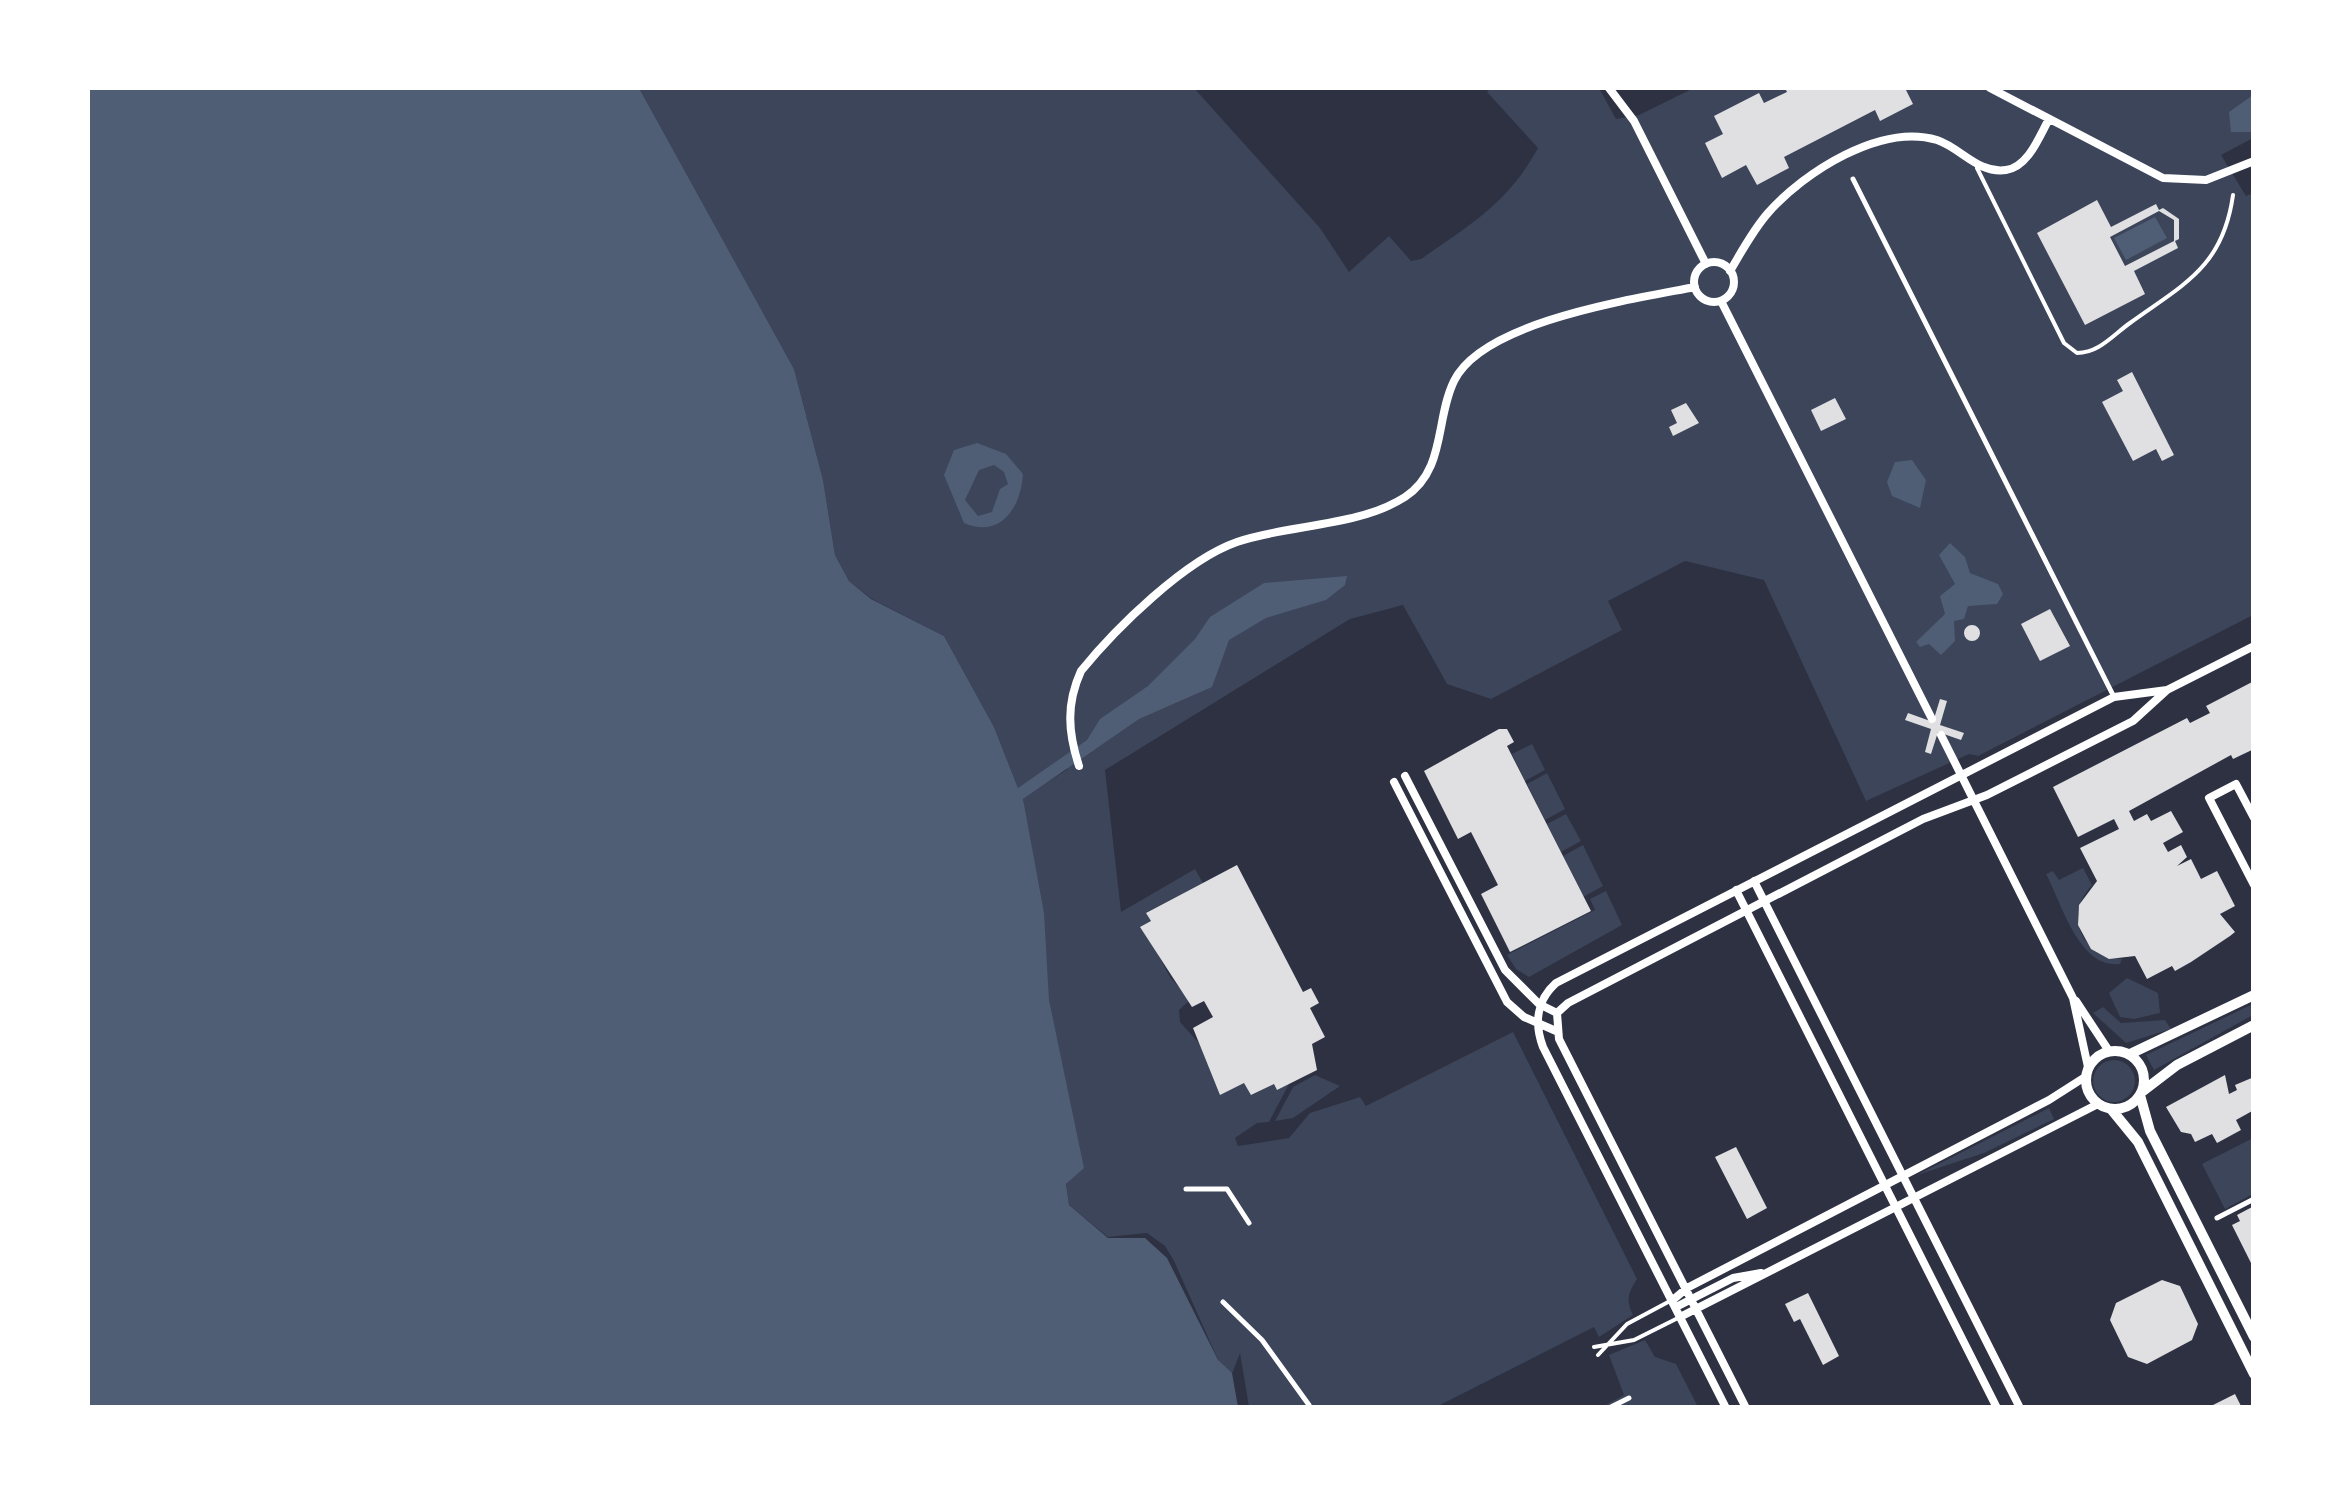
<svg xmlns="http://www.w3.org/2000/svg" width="2341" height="1495" font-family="'Noto Serif',serif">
<rect width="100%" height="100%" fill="#2d3142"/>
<path fill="#3c4559" d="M639,88H1194L1320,228L1349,272L1389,236L1411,261L1421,259C1471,224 1508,203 1538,148L1487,92L1491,88H1599L1616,119L1639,115L1694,88H2253V138L2221,155L2246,196L2253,193V615L1978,756L1969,754L1866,801L1764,580L1685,561L1608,601L1622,630L1491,699L1447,684L1403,605L1350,619L1105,770L1121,912L1195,869L1203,883L1147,912L1151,921L1146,932L1170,977L1190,1000L1179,1010L1180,1022L1206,1051L1220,1094L1244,1083L1252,1095L1274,1084L1277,1090L1289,1084L1269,1122L1257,1123L1235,1138L1238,1146L1289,1138L1310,1113L1360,1097L1366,1106L1513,1032L1637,1279C1629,1292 1625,1299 1633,1315L1599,1337L1594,1327L1436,1407H1249L1240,1353L1232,1374L1219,1362L1174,1261L1165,1246L1147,1233L1108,1237L1069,1205L1066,1184L1079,1171L1048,1000L1023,798L1068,769L1052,766L1018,788L994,727L944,636L872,599L849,581L835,555L823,480L794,369Z
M1532,744L1545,770L1525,781L1512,754Z
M1547,773L1565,809L1545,820L1527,784Z
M1566,814L1581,841L1561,852L1547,824Z
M1583,845L1603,886L1583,897L1563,856Z
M2083,868L2092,885C2063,916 2082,957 2122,959L2120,964C2079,969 2062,904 2046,874L2053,871L2059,880Z
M1606,891L1622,925L1529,977L1516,969L1507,955L1595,910L1590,899Z
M2127,978L2158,993L2160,1013L2134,1019L2120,1017L2109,993Z
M2253,1004V1015L2154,1070L2146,1055Z
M2103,1007L2121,1023L2165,1020L2171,1029L2126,1043L2093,1013Z
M2093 1081a21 21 0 1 1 42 0a21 21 0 1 1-42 0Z
M1315,1075L1340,1086L1293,1118L1275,1121L1293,1087Z
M2049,1108L2054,1119L1984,1153L1917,1175Z
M2253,1138V1194L2225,1209L2202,1164Z
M1645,1340L1655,1357L1676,1364L1698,1407L1600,1408L1624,1395L1609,1355Z"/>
<path fill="#4f5d75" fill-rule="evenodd" d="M88,88H639L794,369L823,480L835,555L849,581L871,599L944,636L994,727L1018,788L1087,740L1100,719L1148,686L1195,639L1210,617L1264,583L1347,576L1345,585L1326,600L1266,618L1229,640L1212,687L1139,719L1023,799L1044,913L1049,1000L1084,1168L1066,1184L1069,1205L1108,1238H1145L1167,1258L1218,1360L1232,1373L1238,1407H88Z
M2253,95V132H2231L2229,112Z
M2155,217L2167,238L2126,260L2114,238Z
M977,443L1006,454L1023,474C1021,507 1001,539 964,523L944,475L954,450ZM994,465L1004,472L1008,484L1000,489L992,512L978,516L965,500L979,470Z
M1912,460L1926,480L1920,508L1892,496L1887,482L1895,462Z
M1950,543L1965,557L1970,573L1998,584L2003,594L1997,604L1968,606L1964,619L1954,621L1955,641L1941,655L1929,644L1920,647L1916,642L1945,614L1940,596L1955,584L1939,555Z"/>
<path fill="#e0e0e3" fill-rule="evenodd" d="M1785,88H1905L1913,104L1880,121L1875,110L1784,157L1789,168L1757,185L1746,165L1722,178L1705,143L1723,134L1714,116L1759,93L1764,103L1787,92Z
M2097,200L2111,227L2156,204L2159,210L2163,208L2179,219V239L2175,241L2178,248L2134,271L2145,294L2085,325L2037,233ZM2159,211L2174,220V241L2125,266L2110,237Z
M2132,372L2174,455L2162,461L2156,449L2133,461L2102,402L2123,391L2117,380Z
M1835,398L1846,419L1821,431L1811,410Z
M1686,403L1699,423L1673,436L1669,427L1677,423L1671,410Z
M2050,609L2070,646L2040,661L2021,624Z
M1964 633a8 8 0 1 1 16 0a8 8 0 1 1-16 0Z
M2254,681V749L2233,759L2231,755L2129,811L2134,821L2147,814L2151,821L2171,811L2183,832L2163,843L2168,852L2181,845L2187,857L2177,866L2191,859L2201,879L2217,871L2235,906L2220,914L2235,932L2230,936L2191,962L2175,971L2172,966L2147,979L2135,956L2109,959L2091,949L2078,925L2079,905L2097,881L2080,848L2119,829L2114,819L2078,837L2053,787L2187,718L2190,723L2210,713L2206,706Z
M1940,699L1947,701L1940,725L1964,733L1961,740L1938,732L1931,754L1925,752L1931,729L1905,720L1908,713L1933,722Z
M1499,729H1507L1514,742L1507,746L1591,911L1510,952L1481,894L1498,885L1471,832L1458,839L1424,771Z
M1237,865L1303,992L1311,988L1319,1003L1310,1008L1325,1037L1312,1044L1317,1070L1277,1090L1274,1084L1251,1095L1244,1083L1220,1095L1193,1028L1213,1017L1204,1001L1192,1007L1140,927L1151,921L1146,913Z
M2225,1075L2229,1094L2237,1090L2235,1085L2254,1077V1110L2236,1120L2241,1130L2217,1143L2212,1134L2195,1142L2191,1134L2181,1132L2166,1107Z
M1736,1147L1767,1208L1747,1219L1715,1157Z
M2254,1206V1269L2232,1225L2240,1221L2237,1215Z
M2162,1280L2180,1286L2198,1324L2192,1340L2147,1364L2128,1357L2110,1320L2116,1303Z
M1808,1293L1839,1356L1823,1365L1800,1319L1794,1322L1785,1304Z
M2235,1394L2242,1408H2207Z"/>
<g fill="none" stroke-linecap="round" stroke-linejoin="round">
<path stroke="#fff" stroke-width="4" d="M1977,168L2064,343L2077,353C2099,353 2113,335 2130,323C2182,285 2223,268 2233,195
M1594,1347L1634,1340L1678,1318
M1598,1355L1627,1324L1670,1301"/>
<path stroke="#fff" stroke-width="5" d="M1853,179L2114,697
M1186,1189H1227L1249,1223
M2217,1218L2254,1199
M1223,1302L1262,1340L1309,1405
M1609,1408L1629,1398"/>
<path stroke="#fff" stroke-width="8" d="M1609,88L1634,121L1706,264
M1990,88L2163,178L2206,180L2254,161
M1694 282a20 20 0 1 1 40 0a20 20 0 1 1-40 0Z
M1730,271C1742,251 1753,230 1768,213C1804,172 1881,123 1937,140C1961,148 1978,174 2006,170C2028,167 2039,137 2049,119
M1721,301L1932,719
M1941,735L2073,998L2088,1067
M1079,766C1068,732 1066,704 1081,671C1116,628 1185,560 1237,542C1290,524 1358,527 1405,497C1446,470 1435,420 1454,381C1483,321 1634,299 1695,287
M1405,776L1505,970L1539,1004L1557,1013
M1394,782L1507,1002L1524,1017L1556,1031
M2254,818L2236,784L2209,798L2254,885
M1754,881L2020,1408
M1736,890L1997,1408
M2076,1001L2109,1051
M1557,1013L1568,1003L1923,819L1987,795L2133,721L2167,690L2254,646
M1557,1013L1559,1039L1746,1408
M1674,1299L1687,1288L2049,1100L2085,1077
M1678,1306L1733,1278L1761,1273
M1682,1316L2098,1104
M1726,1408L1543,1047C1534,1023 1537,1000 1556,983L2114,697L2167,690"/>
<path stroke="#fff" stroke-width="10" d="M2086 1080a29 29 0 1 1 58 0a29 29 0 1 1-58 0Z
M2130,1054L2254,995
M2143,1091L2177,1065L2254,1025
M2140,1095L2150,1131L2254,1337
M2111,1109L2138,1142L2254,1374"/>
</g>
<rect width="2341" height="1495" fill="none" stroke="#ffffff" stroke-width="180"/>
</svg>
